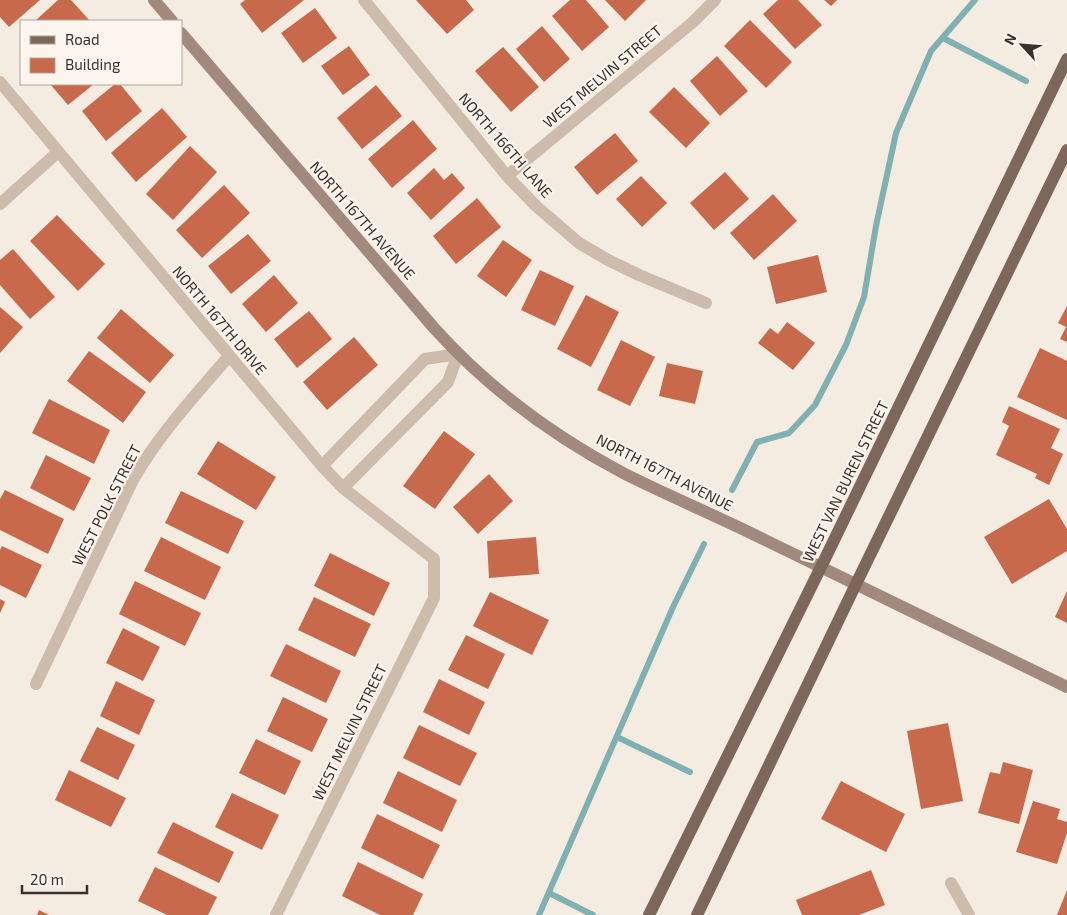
<svg xmlns="http://www.w3.org/2000/svg" width="1067" height="915" font-family="'Exo 2',sans-serif">
<rect width="100%" height="100%" fill="#f4ebe1"/>
<g fill="none" stroke-linecap="round" stroke-linejoin="round">
<path stroke="#7fb0b2" stroke-width="6" d="M943,38L1026,81
M732,490L757,442L789,433L815,405L846,345L864,297L876,226L896,133L931,51L975,0
M617,737L690,772
M549,893L593,915
M539,915L673,607L704,544"/>
</g>
<path fill="#c8694b" d="M0,0H40L9,27L0,17Z
M58,0H71L90,21H35Z
M245,0H304L262,33L240,4Z
M416,0H466L474,10L447,34Z
M570,0H586L609,27L582,51L552,16Z
M605,0H646L625,21Z
M778,0H798L822,25L795,49L763,14Z
M824,0H837L831,6Z
M315,8L337,38L303,63L281,33Z
M750,20L792,62L766,88L724,46Z
M542,26L570,59L544,82L516,49Z
M349,46L370,75L343,95L321,66Z
M503,47L539,87L511,112L475,71Z
M717,56L748,91L720,116L690,81Z
M50,84H94L68,105Z
M115,84H120L142,111L106,141L82,111Z
M376,85L402,116L362,149L337,118Z
M674,87L710,123L686,148L649,112Z
M162,108L187,137L136,182L111,153Z
M413,120L437,149L392,188L368,159Z
M615,133L638,161L597,195L574,167Z
M190,146L217,172L173,220L146,194Z
M434,168L444,180L452,173L465,188L431,220L407,193Z
M725,172L749,199L714,230L690,203Z
M641,176L667,203L642,227L616,199Z
M224,185L250,213L202,258L176,230Z
M773,194L797,221L754,260L730,233Z
M477,198L501,227L456,264L433,236Z
M57,215L105,264L78,291L30,241Z
M248,234L271,261L231,294L208,266Z
M503,240L532,260L506,297L477,276Z
M13,249L55,297L30,319L0,285V260Z
M818,255L827,292L776,304L767,267Z
M540,270L574,286L555,326L521,310Z
M274,275L298,303L266,332L242,304Z
M586,295L619,312L591,367L557,349Z
M1067,306V342L1060,339L1066,327L1058,323Z
M0,307L23,327L0,353Z
M121,309L174,355L150,383L97,338Z
M309,311L332,339L297,368L274,339Z
M787,322L815,343L793,370L758,343L770,328L778,334Z
M354,337L378,365L327,410L303,382Z
M621,340L655,357L630,406L597,390Z
M1040,348L1067,361V420L1017,397Z
M89,351L146,392L123,423L67,381Z
M667,363L703,371L695,404L659,396Z
M49,399L110,430L94,464L32,433Z
M1009,406L1060,429L1051,448L1063,454L1049,485L1035,478L1037,474L996,455L1009,426L1002,422Z
M444,431L475,454L435,509L403,486Z
M218,441L276,477L256,510L197,474Z
M46,455L91,478L74,511L30,488Z
M489,474L513,501L478,534L453,507Z
M5,490L64,519L48,554L0,530V499Z
M181,491L244,521L228,554L165,523Z
M1049,499L1067,529V551L1012,584L984,537Z
M161,537L221,567L205,600L144,571Z
M536,537L539,574L489,578L487,541Z
M2,546L42,565L26,598L0,585V550Z
M330,553L390,583L374,616L314,586Z
M135,581L201,613L185,646L119,614Z
M1067,591V623L1055,617Z
M490,592L549,620L532,655L473,626Z
M314,597L371,624L355,657L298,630Z
M0,599L5,602L0,613Z
M123,628L160,647L143,681L106,663Z
M466,635L505,654L488,689L448,670Z
M286,644L341,671L326,703L270,676Z
M439,679L485,702L469,735L423,712Z
M116,681L155,700L139,735L100,716Z
M283,697L328,719L312,752L267,731Z
M948,723L963,801L921,809L907,731Z
M419,725L477,753L460,786L403,758Z
M97,727L135,745L118,780L80,761Z
M256,739L301,761L285,795L239,773Z
M1003,762L1033,770L1019,824L978,813L990,772L1000,774Z
M69,770L126,798L111,827L55,800Z
M398,771L457,800L442,832L383,803Z
M841,781L905,814L886,852L821,819Z
M232,793L279,815L262,850L215,827Z
M1033,801L1060,809L1057,819L1067,822V833L1057,864L1016,852Z
M377,814L440,845L423,879L361,848Z
M173,822L234,852L219,883L157,853Z
M358,862L423,894L413,915H380L342,896Z
M155,867L217,897L208,915H167L138,901Z
M871,870L885,905L859,915H802L796,900Z
M1067,890V915H1057Z
M39,910L49,915H37Z"/>
<g fill="none" stroke-linecap="round" stroke-linejoin="round">
<path stroke="#cdbbac" stroke-width="12" d="M364,0L507,176L536,206L579,243L608,260L639,275L706,303
M0,82L322,466L343,488L434,559V598L276,915
M507,176L693,22L715,0
M0,204L58,152
M322,466L425,359L458,354L448,382L343,488
M36,684L133,480C159,434 195,396 229,356
M951,883L969,915"/>
<path stroke="#a18a7d" stroke-width="12" d="M154,0L172,21
M181,33L434,328C488,388 553,436 625,474C671,497 719,517 765,540C866,589 966,638 1067,687"/>
<path stroke="#7d675c" stroke-width="12" d="M649,915L821,567L1067,59
M697,915L856,584L1067,150"/>
</g>
<g text-anchor="middle" dominant-baseline="central" stroke-width="4.5" stroke-linejoin="round" paint-order="stroke">
<g font-size="15" fill="#3b302b" stroke="#fbf5ee">
<text transform="translate(602 76) rotate(-40)">WEST MELVIN STREET</text>
<text transform="translate(506 145) rotate(49)">NORTH 166TH LANE</text>
<text transform="translate(363 220) rotate(49)">NORTH 167TH AVENUE</text>
<text transform="translate(220 320) rotate(50)">NORTH 167TH DRIVE</text>
<text transform="translate(665 472) rotate(27)">NORTH 167TH AVENUE</text>
<text transform="translate(845 481) rotate(-64)">WEST VAN BUREN STREET</text>
<text transform="translate(106 505) rotate(-63)">WEST POLK STREET</text>
<text transform="translate(349 732) rotate(-64)">WEST MELVIN STREET</text>
</g>
</g>
<rect x="20" y="20" width="162" height="65" fill="#fbf5ee" stroke="#aea6a0"/>
<rect x="30" y="36" width="25" height="8" fill="#7d675c" stroke="#aea6a0"/>
<text x="65" y="45" font-size="15" fill="#3b302b">Road</text>
<rect x="30" y="58" width="25" height="15" fill="#c8694b" stroke="#aea6a0"/>
<text x="65" y="70" font-size="15" fill="#3b302b">Building</text>
<g transform="translate(1022 45) rotate(296)" stroke="#fbf5ee" stroke-width="4" paint-order="stroke">
<path d="M0-4L9 19L0 12L-9 19Z" fill="#3b302b"/>
<text y="-8" font-size="14" font-weight="bold" text-anchor="middle" fill="#3b302b">N</text>
</g>
<path d="M22 885v8h65v-8" fill="none" stroke="#3b302b" stroke-width="2.5"/>
<text x="30" y="885" font-size="15" fill="#3b302b" stroke="#fbf5ee" stroke-width="4" paint-order="stroke">20 m</text>
</svg>
